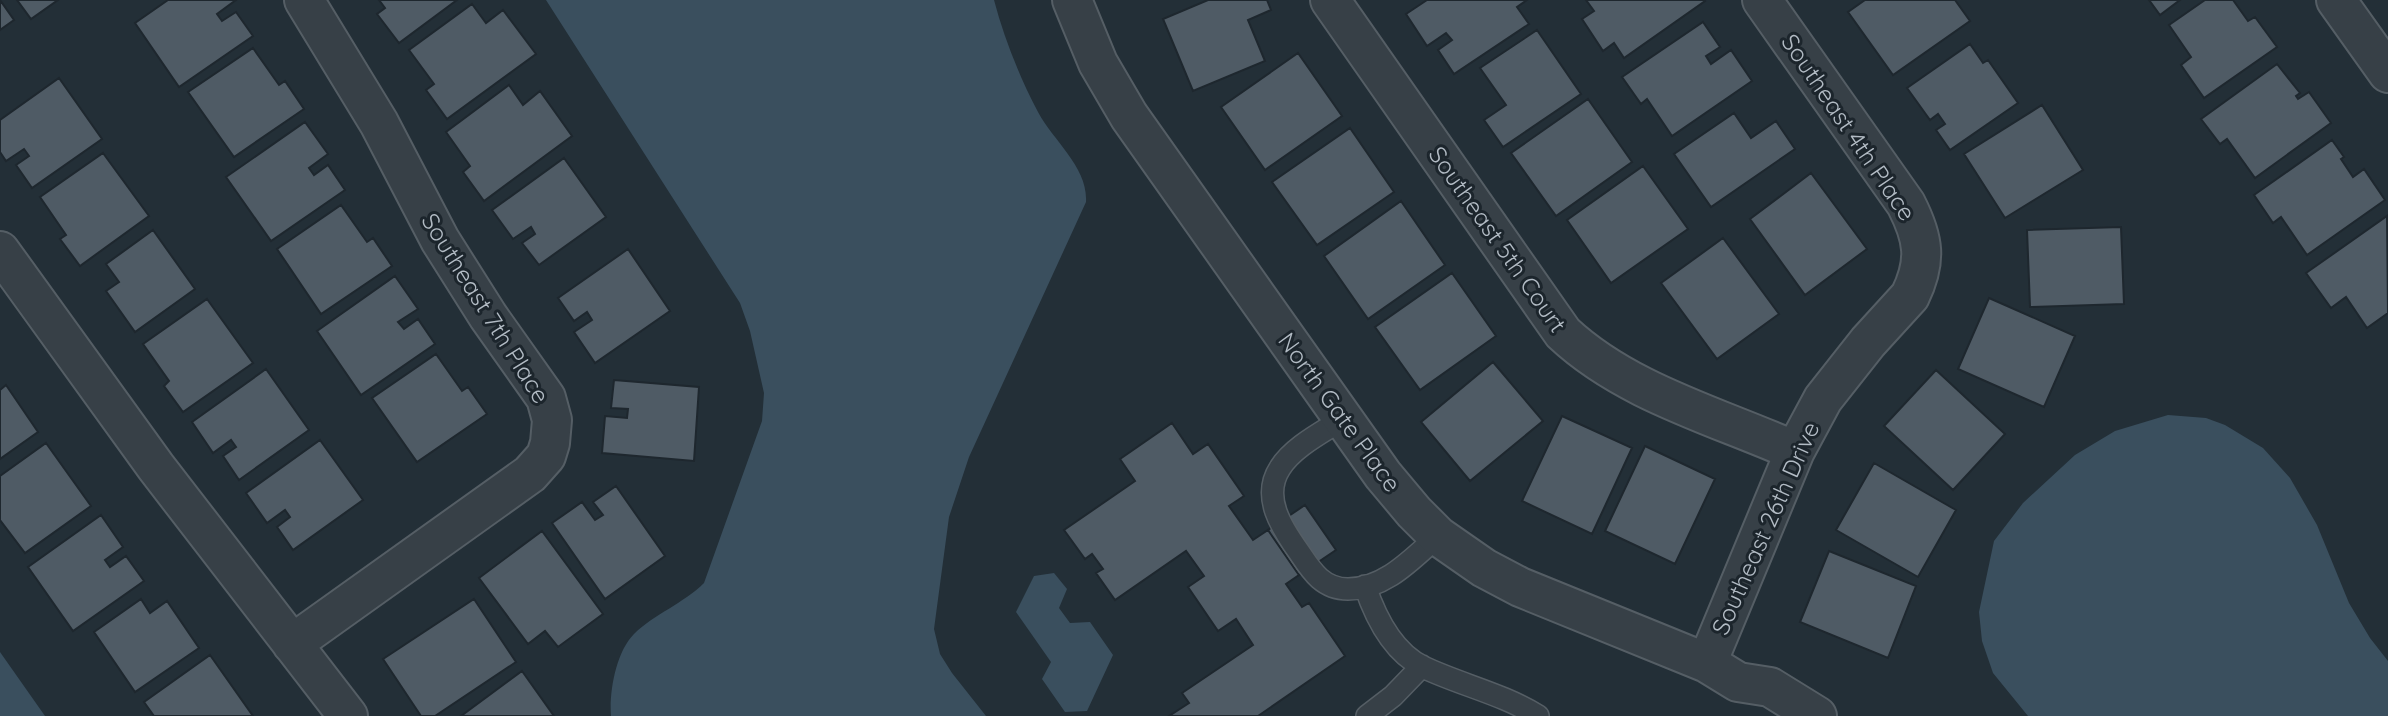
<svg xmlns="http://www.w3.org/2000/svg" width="2388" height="716" font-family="Quicksand,sans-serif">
<rect width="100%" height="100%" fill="#232f37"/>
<path fill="#3a4f5e" d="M546,0H994C1004,38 1020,78 1038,112C1054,142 1088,167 1086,202L969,457L949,517L934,629L940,654L952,673L986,716H611C609,692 616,652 634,634C653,615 684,603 704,583L762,421L764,393L750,331L740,303Z
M2168,415L2206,418L2225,425L2263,448L2290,478L2317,525L2349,603L2370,638L2388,661V716H2028L1993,673L1982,641L1979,612L1994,541L2023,503L2075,455L2115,431Z
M1054,573L1067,589L1059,608L1070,623L1090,622L1113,655L1087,711L1065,712L1042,679L1051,662L1016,612L1034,576Z
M0,652L45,716H0Z"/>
<path fill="#4f5b65" stroke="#1e272e" stroke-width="2" d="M0,0L14,20L0,30Z
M17,0H58L31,19Z
M168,0H236L217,14L222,21L236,12L253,36L179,87L135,23Z
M379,0H457L399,43L377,14L385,8Z
M1208,0H1267L1271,10L1248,20L1265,61L1193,91L1163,19Z
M1427,0H1527L1517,7L1529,24L1454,74L1438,50L1452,40L1446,33L1427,46L1406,14Z
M1586,0H1704L1705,1L1624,58L1614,43L1603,51L1582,19L1594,11Z
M1865,0H1955L1970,21L1893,75L1848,12Z
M2149,0H2180L2160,15Z
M2205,0H2233L2248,21L2255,17L2277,47L2204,98L2181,65L2191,57L2169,25Z
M472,4L486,23L503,10L536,54L447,119L426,90L434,84L409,50Z
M1703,22L1720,47L1706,56L1711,64L1731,50L1752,81L1672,136L1647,99L1641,104L1622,77Z
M1537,30L1581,94L1503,147L1484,120L1506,105L1480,68Z
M1970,44L1983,63L1988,60L2018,103L1950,150L1936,130L1945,124L1938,114L1930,120L1907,88Z
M253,48L279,85L285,81L304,109L234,157L188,92Z
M1298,53L1342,116L1265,170L1221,107Z
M2277,64L2300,93L2296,96L2298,99L2309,92L2331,123L2255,178L2227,139L2220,144L2201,119Z
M59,78L102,139L32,188L16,165L29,156L24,149L6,161L0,152V120Z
M509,85L523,105L540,91L572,136L484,201L463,172L470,166L446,132Z
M1588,99L1632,162L1556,216L1511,153Z
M2042,105L2083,170L2005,218L1964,154Z
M1734,113L1751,138L1776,121L1795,149L1711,207L1674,154Z
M305,122L328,154L309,168L314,175L328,165L345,190L271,241L226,177Z
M1350,128L1394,192L1317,245L1272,182Z
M2332,140L2344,157L2341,159L2353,177L2364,169L2385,200L2307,255L2281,217L2273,223L2254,195Z
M103,153L149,216L80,266L60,239L66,235L40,197Z
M564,158L606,217L539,265L522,243L535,234L531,227L513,239L492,210Z
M1643,166L1688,229L1611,283L1567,220Z
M1811,173L1867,249L1805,295L1750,219Z
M1401,201L1445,265L1368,319L1324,256Z
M341,205L367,242L373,238L392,266L321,314L277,249Z
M2387,216L2388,313L2367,328L2346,297L2331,308L2306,273Z
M2121,227L2124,304L2030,307L2027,230Z
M153,230L195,289L135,332L106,291L119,282L106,264Z
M1723,238L1779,314L1717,359L1661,283Z
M628,249L670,311L595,363L574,332L592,320L587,312L574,321L558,298Z
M1452,273L1496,336L1420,390L1375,327Z
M395,276L418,309L398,322L404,329L418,319L435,344L361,395L317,331Z
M1989,298L2075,336L2044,407L1958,369Z
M207,299L253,363L183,412L164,386L169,381L143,344Z
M436,354L462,391L468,387L487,414L417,462L372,398Z
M1493,362L1543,421L1470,481L1421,422Z
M266,369L309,430L239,480L223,456L236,447L231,440L213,453L192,422Z
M1936,370L2005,434L1953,490L1884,426Z
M614,380L699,387L694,461L602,453L605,416L627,418L628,409L611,408Z
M6,385L38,432L0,459V390Z
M1562,416L1632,448L1592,534L1522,501Z
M1172,423L1193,454L1208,444L1244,496L1229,506L1253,540L1268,530L1299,575L1286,584L1302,607L1309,603L1345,656L1258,716H1169L1189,703L1182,693L1253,645L1236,619L1218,631L1188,587L1204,576L1186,551L1115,600L1096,573L1103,569L1092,554L1085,559L1064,530L1135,481L1120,459Z
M320,440L363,500L293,550L277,527L290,517L285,510L267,523L246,493Z
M46,443L91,506L25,553L0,520V476Z
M1645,446L1715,479L1675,564L1605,531Z
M1874,463L1956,510L1918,577L1836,530Z
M616,486L665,556L605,599L552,523L582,502L595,520L603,515L593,502Z
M1305,505L1336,550L1299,575L1268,530Z
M101,515L123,547L105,560L110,567L126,556L144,581L73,631L28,567Z
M542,531L603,614L558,647L545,631L528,644L479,578Z
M1829,551L1916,586L1888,658L1800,622Z
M141,599L150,613L167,601L199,648L135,692L94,632Z
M474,599L516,662L435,716H421L383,659Z
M210,655L253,716H154L144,702Z
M522,671L554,716H461Z"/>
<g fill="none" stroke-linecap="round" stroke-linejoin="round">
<g stroke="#555e65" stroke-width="24">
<path id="service" d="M1343,419C1323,432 1293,447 1280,468C1261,497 1282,528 1299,552C1311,570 1322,589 1348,589C1385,589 1412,559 1438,536
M1365,586C1375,616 1393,652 1423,667C1461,685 1503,694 1538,716
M1367,716L1393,696L1422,666"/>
</g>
<g stroke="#555e65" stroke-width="42">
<path id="minor" d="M1072,0L1098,63L1129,116L1383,475L1414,512L1438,536L1484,568L1520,587L1707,663L1738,682L1770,687L1817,716
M1330,0L1563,333C1626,392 1716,416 1795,451
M2336,0L2388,73
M0,251L156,467L348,716
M292,644L530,474L546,456L550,443L552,420L546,398L488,316L440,240L379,123L304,0
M1707,663L1795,451L1823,399L1868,342L1910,296C1927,261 1924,239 1906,204L1762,0"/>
</g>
<use href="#service" stroke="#374047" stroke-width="21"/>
<use href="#minor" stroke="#374047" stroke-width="38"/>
</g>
<g text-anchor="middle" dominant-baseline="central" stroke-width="6" stroke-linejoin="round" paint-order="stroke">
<g font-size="24" fill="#b2bbc4" stroke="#1c252c">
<text transform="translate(1849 127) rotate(56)">Southeast 4th Place</text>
<text transform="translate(1498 239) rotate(55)">Southeast 5th Court</text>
<text transform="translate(486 308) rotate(58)">Southeast 7th Place</text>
<text transform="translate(1340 412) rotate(54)">North Gate Place</text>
<text transform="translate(1765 528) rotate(-66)">Southeast 26th Drive</text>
</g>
</g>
</svg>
